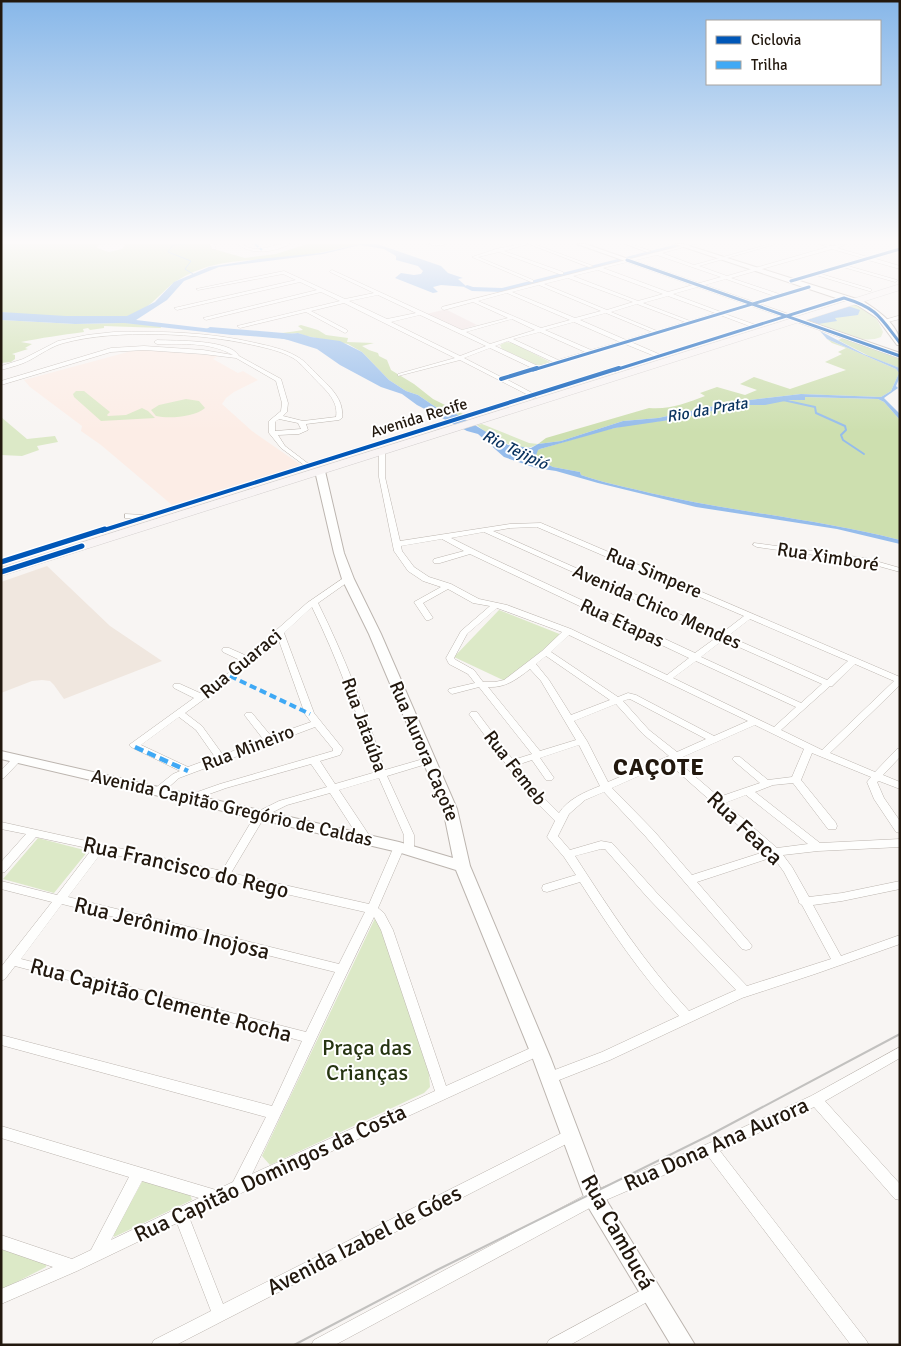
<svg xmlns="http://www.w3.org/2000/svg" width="901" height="1346" font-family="Signika,sans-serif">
<rect width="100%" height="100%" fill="#f8f5f3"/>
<path fill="#f0e7df" d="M47,566L110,626L162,661L64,699L54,685L50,681L42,680L32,681L1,693V582Z"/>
<path fill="#f1e4e3" d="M443,310H447L477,325L460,330L426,314Z"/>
<path fill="#fcede6" d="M139,349L218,356L213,359L238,373L243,371L258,380L234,392L226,398L222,404L252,431L301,465L172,505L101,445L81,431L82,426L30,387L24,380Z"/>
<path fill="#dce9c7" d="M852,304C869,309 877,316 883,332L881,337C861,346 824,328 804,321L803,319Z
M506,342L513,343L552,363L538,366L502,349L500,345Z
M76,391H84L110,412L107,415L108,416L126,415L142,408L148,411L155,418L101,421L74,397L73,394Z
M186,399L199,401L205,408C195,417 169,419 156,416L151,410L159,405Z
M1,417L27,439L55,436L58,442L37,446L39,450L22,456L1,455Z
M482,424L529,443L538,444C522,455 491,438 477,425Z
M499,610L562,635L529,663L505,681L454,657Z
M38,838L88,851L54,893L3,879Z
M377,914L422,1049L429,1073L430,1087L424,1093L270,1165L262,1156Z
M143,1180L190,1194L192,1200L114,1237L113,1234Z
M1,1246L47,1263L46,1267L1,1290Z"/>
<path fill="#cddfaf" d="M1,244H105L98,245L97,248L109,252L122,249L125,245L122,244H209L212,245L210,248L245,258L276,254L307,244H360C338,248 316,255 293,257C265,260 237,259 210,266C197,270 183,276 172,284C160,294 152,305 137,313C116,324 28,315 1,312Z
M1,320L75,324L124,323L160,325L161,328L104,326V328L90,330L88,328L83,329L84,332C60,335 42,338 21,342L32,344L25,348L28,349L12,354L15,355V359L11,362L1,363Z
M301,325L318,330L326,335L348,338L347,342L374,343L362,346L369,350L378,353L379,356L387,360L391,370L414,384L433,399L463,414L459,415L440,410L418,395L406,391L389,380L362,352L348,344L306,336L298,333L265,336L233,334L229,331L233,330C257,336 280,334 303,330L298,326Z
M843,338L900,359V368L871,357L838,340Z
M827,339L896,369L899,373L891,391L881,397L801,394L733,402L658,418L623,421L561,441L538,444L546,438L649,408C669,410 687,403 705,396L700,393L717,387L745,395L757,390L740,384L754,377L790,389L846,370L825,362L842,354L838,352L846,348L832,343Z
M804,397L878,399L884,402L900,420V540C818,519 733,512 650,493C630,488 600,482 581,475L580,472L553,467L535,458L537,450L540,449L601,431L628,425L683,418L737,405L804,399Z"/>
<path fill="#95bceb" d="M360,244H377L441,266L448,273L463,278L458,279L467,287L441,285L433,287L438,292L433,293L395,278L401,273L414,275L421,274L423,271L418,266L396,260V256L384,249L360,245L323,254L219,267L184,281L167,300L136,320L229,331L233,334L265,336L298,333L311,337L340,341L362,352L389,380L406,391L418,395L440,410H447L458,415L508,445L531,448L538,444L561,441L623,421L658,418L733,402L801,394L881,397L891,391L899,373L896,369L827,339L820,331L864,354L900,368V377L896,386L898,388L884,398L900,414V420L884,402L878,399L805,397V400H790L765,405H737L683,418L615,428L540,449L538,450L535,458L553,467L580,472L581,475C600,482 630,488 650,493C733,512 818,519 900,540V544L837,529L696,507L598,483L556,471L536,468L504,457L478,434L467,431L417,405L402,394L381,387L340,365L317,349L288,340L272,336L232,335L124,323L75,324L1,320V312L66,316H127L155,302L174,282L209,267L259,259L321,253Z
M848,306L860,310L858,315L835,318L837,321L818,324L807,320Z"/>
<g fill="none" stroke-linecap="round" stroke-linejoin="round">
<path stroke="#95bceb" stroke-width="1" d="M185,244L173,245L168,252L191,261L185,269L193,274
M895,329L900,336"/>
<path stroke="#95bceb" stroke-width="2" d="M783,400L815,407L816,413L845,426L846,430L841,435L843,440L864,454"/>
<path fill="#95bceb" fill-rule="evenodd" d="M678,244L680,247L502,292L472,291L464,287L467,285L473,287L502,288Z"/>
<path fill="#95bceb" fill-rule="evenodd" d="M210,327L295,334L300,337L295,340L207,332L205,330Z"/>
<g stroke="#bcb5af" stroke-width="1">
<path id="minor" d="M210,244H214L216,249H212Z
M238,244H242C258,256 274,242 290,244C275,252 251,256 238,244Z
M429,244H445C442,246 432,246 429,244Z
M522,244H528L504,251L563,272V274H559L499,252L478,257L533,280V282H531L472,257L496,249Z
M529,244H534L593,266L589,267Z
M625,244H630L651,251L647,252Z
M689,244H695L662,253L694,265L770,244H776L699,266L727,276L828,247L819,244L833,246L847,244L837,248L868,257L900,248V250L873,258L900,266V269L868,260L848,266L897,280V281L895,282L843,267L821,274L871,289V291H869L816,275L789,282V280L863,258L832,249L731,278L779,294L809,286L811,287L725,314L756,325V327H752L720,315L631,342L661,355V357H657L625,344L506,379L536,395V397L534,398L460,360L398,376V374L455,358L344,303L311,311L347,330V332L345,333L306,312L240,328L237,326L340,301L321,292L206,320L203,318L317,290L300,282L177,310L174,308L296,280L283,274L198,290L196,289L284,271L345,299L374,293L330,272V271L332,270L462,330L508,318L473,302L444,310L441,308L442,307ZM657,255L721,277L668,292L603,268ZM598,270L663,294L638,301L573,276ZM568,278L633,302L607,310L544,284ZM726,279L774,296L721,312L673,294ZM539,285L601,311L575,318L512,292ZM507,293L570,320L541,328L478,301ZM378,295L416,313L387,319L349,301ZM668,296L715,313L690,321L643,303ZM637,304L685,322L657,331L611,312ZM606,313L652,332L626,340L580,320ZM420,315L486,346L460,356L391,322ZM512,319L535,330L490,344L466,332ZM574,322L620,342L591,350L545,330ZM540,332L585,352L558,360L513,339ZM508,341L553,362L538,366L495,346ZM490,348L532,368L501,377L464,358Z
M898,316H900V319L884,323L881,321Z
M114,332C162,331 210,332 256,343C269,346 284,349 296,356C306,361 313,371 322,379C333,390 344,401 342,418L339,420L306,424L308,430L299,434L278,435L285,446L310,465L311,466L308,468L281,448L269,433V421L281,411L282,403L276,381L236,358L203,354L144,350L111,352L1,385V381L111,348L144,346L203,350L233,355C210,342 183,344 157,344L154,342L157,340C175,341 230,339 239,356L281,379L288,403L287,412L283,416L303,421L336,417C339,399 323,388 312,376C306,370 300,362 293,358C281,351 266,348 253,345C200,333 116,329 64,343C52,346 41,354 30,360C21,365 11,367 1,370V366L23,359L58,341L87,335ZM279,419L298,423L301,429L275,431V422Z
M382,449L385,451V477L400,541L510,524L541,523L900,677V685L830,753L875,772L897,749L900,748V757L883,775L900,782V789L879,781L877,782L884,798L900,821V833L896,832L874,799L867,782L871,777L812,753L801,780L836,823L837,826L836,829H828L793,783L773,785L755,792L820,843L900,839V847L818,851L783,855L792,867L809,897L842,893L900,881V889L842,901L813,905L841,956L900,935V944L815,974L742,998L610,1060L549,1084L544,1082L543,1078L544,1074L602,1052L679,1016C641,975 610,929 580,882L547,892L543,891L542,888L543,885L576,875L564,857L547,837L555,821L528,794L469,714L471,712H477L513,760L532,754L479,687L452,694L448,691L449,689L475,683L468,674L449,664L446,658L461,631L490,606L473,603L448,589L423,603L433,618L429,620H426L414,602L441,587L423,581L408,571L394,551L379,477V451ZM537,527L744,616L722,633L493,531L510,528ZM484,532L717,637L695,653L485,555L451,538ZM442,539L464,551L434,559L433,561L434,563H440L470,554L689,658L667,675L571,629L507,605L479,599L451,584L429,577L414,567L402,551L401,546ZM497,608L562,632L542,651L504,680L495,682H483L474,670L456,660L454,658L467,634ZM750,619L848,661L827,680L728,636ZM569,635L748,721L714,736L636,695L628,693L618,697L551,652ZM723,640L822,684L801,703L701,657ZM546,656L549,658L610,700L571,715L549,680L536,664ZM696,661L796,707L774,727L673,678ZM855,664L894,681L822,750L781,730L830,686H832ZM530,669L541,681L576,740L540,751L488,687C506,688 517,679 530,669ZM629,699H630L706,739L677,752L649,730L623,701ZM616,704L643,734L669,756L608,782L587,741L574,721ZM755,725L804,749L792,777L768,780L740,757H734L732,759L734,761L760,783L719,797L676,760ZM579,745L600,786C585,792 568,799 559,813L536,790L517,765L532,760L546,780H552L554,778L540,758ZM668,763L767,851L692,875L654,831L612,788ZM604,792L646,837L742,949L746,950L750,949L752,946L750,943L697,882L773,857L784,872L799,901L798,902L802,905L831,959L747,986L656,892L612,843L601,841L570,850L558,836L569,814L585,800ZM746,795L808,844L777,848L725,803ZM601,849H605L648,898L736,990L689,1011C645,964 610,910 575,856Z
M125,514L144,515L148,517L144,519L128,518H125Z
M754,543L865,558L900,568V572L864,562L757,547L753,545Z
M345,577H351L352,579L318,603C345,657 366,713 385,770L430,757L435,760L433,762L387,776L414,835V849L413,852H405L404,848L378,908L384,913L393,930L446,1086L535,1046L539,1045L543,1046L545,1050L543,1054L189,1217L223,1304L564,1132L569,1130L574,1132L576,1136L574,1140L176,1345H151L154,1340L211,1311L177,1223L77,1271L1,1304V1289L53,1267L1,1249V1235L72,1259L91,1250L129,1177L1,1138V1126L216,1190L233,1182L266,1117L1,1045V1035L272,1106L302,1041L15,966L5,979L1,981V967L52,902L1,889V881L57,895L92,849L36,837L5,872L1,873V862L26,834L1,829V822L222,871L257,812L279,801L327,787L311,764L226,788L187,802L183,801L182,799L183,797L220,784L333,751V749L315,727L179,778L161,794H153L152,792L153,790L173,774L180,771L131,747L129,745L194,698L174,688L173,686L174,684H180L200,693L227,674L242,661L223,652L222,650L223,648H229L247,656L307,603ZM312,607C338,660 358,716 376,772L335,784L320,761L340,755L343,749L314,713L284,633ZM278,638L305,714L311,722L271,736L252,713H246L244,715L246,717L263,739L223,755L202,726L185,713L233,678ZM179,717L196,730L215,757L188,767L141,745ZM379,778L404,835V846L399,843L395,844L369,904L231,873L265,816L287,805L330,793L361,841H369L370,838L369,835L339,790ZM102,852L365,912L339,964L68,897ZM62,904L335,972L306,1032L21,959ZM374,917L381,930L435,1091L252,1174C294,1089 332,1003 374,917ZM142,1181L199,1198L111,1240Z
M17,756L20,757L22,759L20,761L4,778L1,779V770L14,757Z
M900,1047V1058L825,1101L900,1184V1200L895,1199L814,1107L720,1151L866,1340L869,1345H851L708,1156L599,1203L335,1345H311L314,1340L589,1193L705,1145L811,1096Z
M651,1285L656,1287L658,1292L656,1297L570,1345H546L549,1340Z"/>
</g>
<g stroke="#bcb5af" stroke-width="2">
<path id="secondary" d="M577,244H585L900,353V358Z
M675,244H683L863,301C878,311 900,325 900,345H897L877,318L857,305Z
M320,468L325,471L344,553L354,579L381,634L457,809L470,866L551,1059L602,1193L695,1345H671L587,1205L533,1059L456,870L398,852L1,759V751L399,842L453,858L443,809L369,634L342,579L334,553L315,471Z"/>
</g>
<g stroke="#d5d1d0" stroke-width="1">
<path id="primary" d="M897,285H900V290L1,576V568Z"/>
</g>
<use href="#minor" fill="#fefefd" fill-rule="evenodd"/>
<use href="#secondary" fill="#fefefd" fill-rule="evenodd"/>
<use href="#primary" fill="#f8f4f4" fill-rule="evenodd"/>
<path stroke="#c2c1bf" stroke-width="2" d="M294,1345L437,1270L708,1136L900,1034"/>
<path stroke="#3fa9f5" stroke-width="2" stroke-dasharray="4.5 2" stroke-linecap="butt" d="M255,244L262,250"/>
<path stroke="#3fa9f5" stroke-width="4" stroke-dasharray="7 4" stroke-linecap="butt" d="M230,676L310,714"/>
<path stroke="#3fa9f5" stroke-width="4.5" stroke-dasharray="9 4.5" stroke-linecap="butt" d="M135,747L188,771"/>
<g stroke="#fff" stroke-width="5">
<path id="cycleway-far2" d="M627,260L900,356
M791,281L900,249
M533,370L809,287
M615,370L844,298C877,308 880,317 900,343"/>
</g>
<g stroke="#fff" stroke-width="6">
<path id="cycleway-far1" d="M501,379L537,368
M101,531L619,368"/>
</g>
<g stroke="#fff" stroke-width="8">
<path id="cycleway" d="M1,562L105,529
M1,572L82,546"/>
</g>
<use href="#cycleway-far2" stroke="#0057b8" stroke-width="3"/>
<use href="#cycleway-far1" stroke="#0057b8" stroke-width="4"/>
<use href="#cycleway" stroke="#0057b8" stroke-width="5"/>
</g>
<linearGradient id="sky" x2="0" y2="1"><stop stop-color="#87b7e9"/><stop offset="0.56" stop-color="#fcfafa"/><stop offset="1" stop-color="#fcfafa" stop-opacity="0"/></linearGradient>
<rect width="901" height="432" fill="url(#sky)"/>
<g text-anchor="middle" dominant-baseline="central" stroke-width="4" stroke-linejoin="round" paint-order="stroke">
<g font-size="16" font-style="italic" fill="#0b3460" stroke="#fff">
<text transform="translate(707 410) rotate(-10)">Rio da Prata</text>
<text transform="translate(515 450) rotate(26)">Rio Tejipió</text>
</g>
<g font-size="16" fill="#22180e" stroke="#fff">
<text transform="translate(419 418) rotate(-17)">Avenida Recife</text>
</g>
<g font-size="19" fill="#22180e" stroke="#fff">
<text transform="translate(828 557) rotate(9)">Rua Ximboré</text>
<text transform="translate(654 573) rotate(23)">Rua Simpere</text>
<text transform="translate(657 607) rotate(24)">Avenida Chico Mendes</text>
<text transform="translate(622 623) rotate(25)">Rua Etapas</text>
<text transform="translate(241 664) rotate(-39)">Rua Guaraci</text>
<text transform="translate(364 725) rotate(70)">Rua Jataúba</text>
<text transform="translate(248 748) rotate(-21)">Rua Mineiro</text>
<text transform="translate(424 751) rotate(67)">Rua Aurora Caçote</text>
<text transform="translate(515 768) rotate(52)">Rua Femeb</text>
<text transform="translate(232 808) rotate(13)">Avenida Capitão Gregório de Caldas</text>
</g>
<g font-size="22" fill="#22180e" stroke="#fff">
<text transform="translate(745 828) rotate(44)">Rua Feaca</text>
<text transform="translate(186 867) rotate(13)">Rua Francisco do Rego</text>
<text transform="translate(172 928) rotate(14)">Rua Jerônimo Inojosa</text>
<text transform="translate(161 1000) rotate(15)">Rua Capitão Clemente Rocha</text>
<text transform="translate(716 1144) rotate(-24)">Rua Dona Ana Aurora</text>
<text transform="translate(270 1173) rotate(-25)">Rua Capitão Domingos da Costa</text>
<text transform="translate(618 1232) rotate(61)">Rua Cambucá</text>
<text transform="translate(364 1240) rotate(-27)">Avenida Izabel de Góes</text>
</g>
<g font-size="22" fill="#263411" stroke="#fff">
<text x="367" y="1047">Praça das<tspan x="367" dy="25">Crianças</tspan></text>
</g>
<g font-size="24" font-weight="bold" letter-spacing="1" fill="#22180e" stroke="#fff">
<text x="659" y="767">CAÇOTE</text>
</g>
</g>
<rect width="901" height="1346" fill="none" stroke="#22180e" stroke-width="5"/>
<rect x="706" y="20" width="175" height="65" fill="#ffffff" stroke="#a7a39f"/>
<rect x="716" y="36" width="25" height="8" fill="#0057b8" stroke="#a7a39f"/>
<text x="751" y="45" font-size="15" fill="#22180e">Ciclovia</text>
<rect x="716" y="61" width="25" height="8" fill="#3fa9f5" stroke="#a7a39f"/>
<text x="751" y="70" font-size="15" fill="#22180e">Trilha</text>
</svg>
